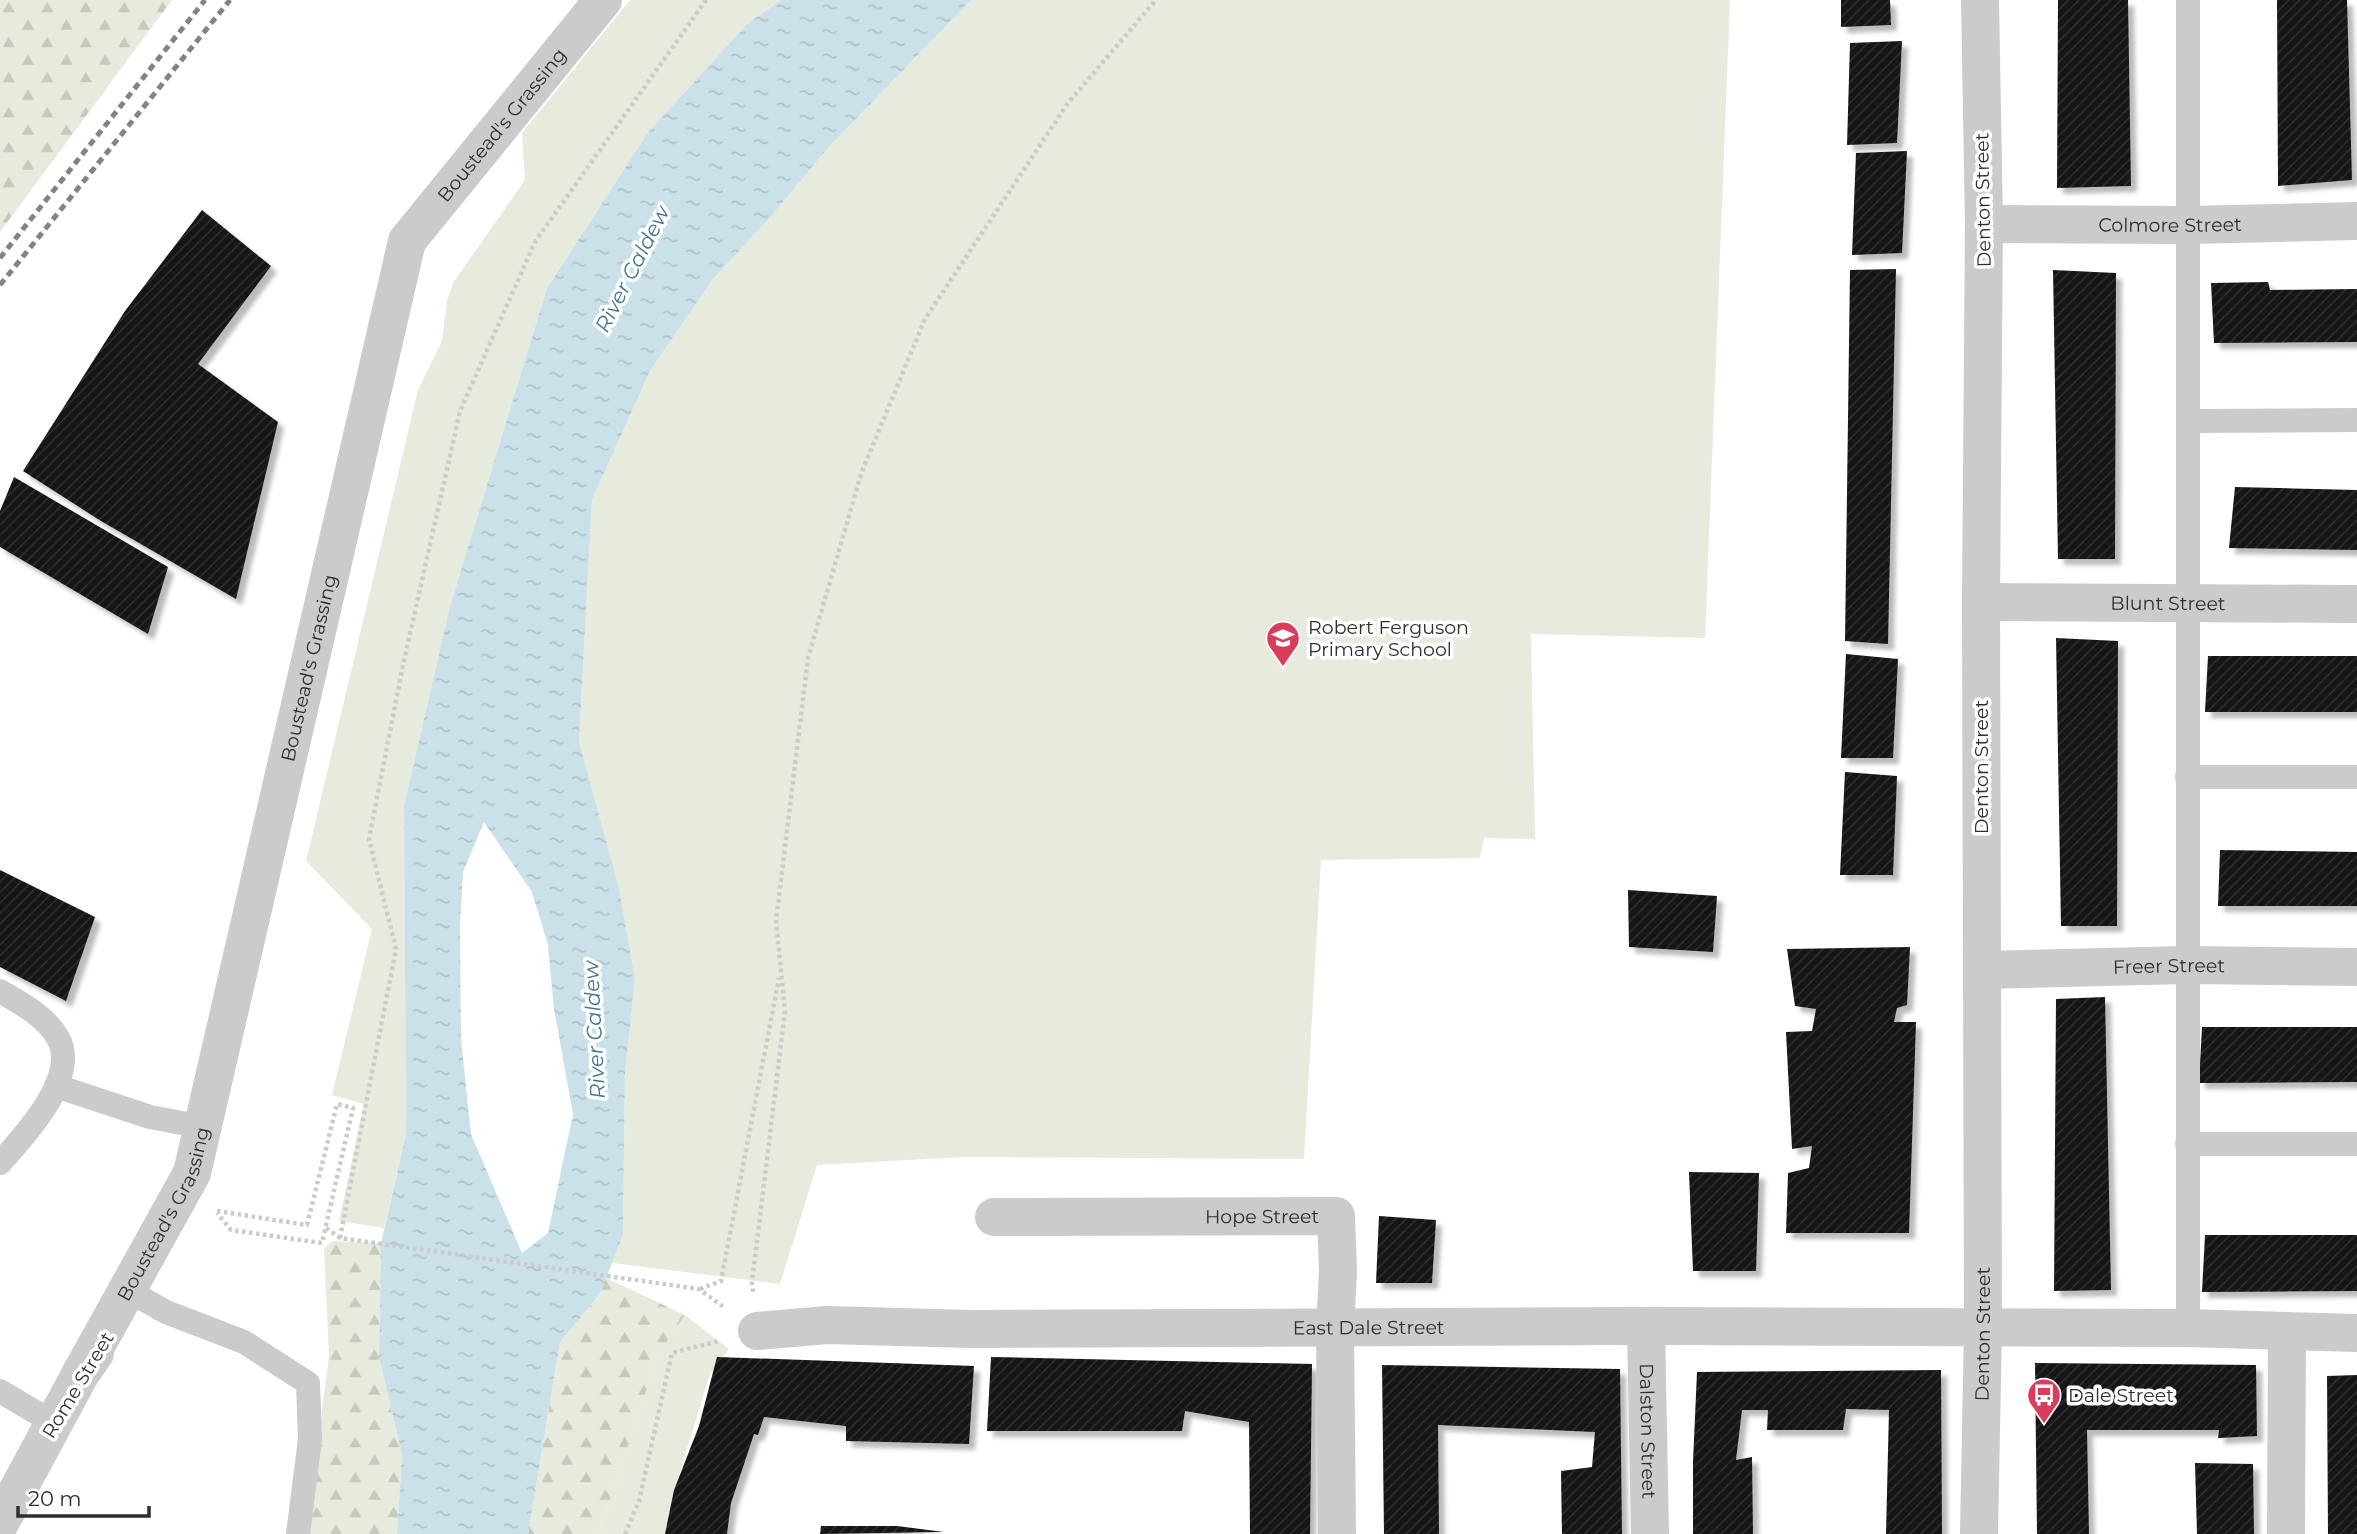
<svg xmlns="http://www.w3.org/2000/svg" width="2357" height="1534" font-family="Montserrat,sans-serif">
<defs>
<pattern id="forest-firs" width="22" height="20" patternUnits="userSpaceOnUse" patternTransform="scale(1.75)"><rect width="22" height="20" fill="#e6ebdd"/><path d="M5 1l3.5 6h-7zM16 11l3.5 6h-7z" fill="#c6cabe"/></pattern>
<pattern id="water-ripples" width="26" height="14" patternUnits="userSpaceOnUse" patternTransform="scale(1.75)"><rect width="26" height="14" fill="#cbe1e9"/><path d="M2 4q2-2 4 0t4 0M15 11q2-2 4 0t4 0" fill="none" stroke="#afc1c8"/></pattern>
<pattern id="building-hatch" width="6" height="6" patternUnits="userSpaceOnUse" patternTransform="scale(1.75)"><rect width="6" height="6" fill="#151515"/><path d="M-1 1l2-2M0 6l6-6M5 7l2-2" fill="none" stroke="#2f2f2f"/></pattern>
<filter id="shadow"><feDropShadow dx="6" dy="6" stdDeviation="2" flood-color="#0004"/></filter>
</defs>
<rect width="100%" height="100%" fill="#fff"/>
<path fill="#e6ebdd" d="M630,0H781L747,24L649,131L547,288L450,606L404,806L406,1134L384,1228L339,1221L364,1104L332,1095L372,929L306,861L418,390L442,341L447,301L453,283L525,180L522,133Z
M971,0H1730L1705,638L1531,634L1535,839L1484,838L1480,858L1321,860L1304,1159L963,1157L817,1165L780,1284L612,1263L623,1235L625,1073L635,980L579,742L592,500L650,371L712,280L768,220L828,148Z
M685,1315L729,1349L710,1374L673,1494L668,1534H599L658,1353Z"/>
<path fill="url(#forest-firs)" d="M0,0H172L0,232Z
M333,1241L381,1243L379,1357L402,1454L397,1534H306L329,1356L324,1248Z
M606,1278L685,1315L658,1354L599,1534H528L560,1342L600,1294Z"/>
<path fill="url(#water-ripples)" fill-rule="evenodd" d="M781,0H971L828,148L768,220L712,280L650,371L592,500L579,742L619,889L635,980L625,1073L623,1235L600,1294L560,1342L528,1534H397L402,1454L379,1357L381,1243L406,1134L404,806L450,606L547,288L649,131L747,24ZM484,822L532,892L548,945L554,1009L573,1114L548,1233L522,1253L471,1134L461,1039L460,924L463,872Z"/>
<path fill="url(#building-hatch)" filter="url(#shadow)" d="M1841,0H1890L1891,25L1841,27Z
M2058,0H2128L2131,186L2057,188Z
M2277,0H2347L2352,180L2278,186Z
M1902,41L1897,143L1847,145L1850,43Z
M1907,151L1902,253L1852,255L1856,153Z
M202,210L271,266L198,364L278,422L236,599L101,521L23,471L125,311Z
M1896,269L1888,644L1845,641L1850,270Z
M2053,270L2116,273L2115,559H2058Z
M2268,282L2270,290L2357,289V342L2214,343L2211,283Z
M14,477L168,567L148,634L0,547V511Z
M2235,487L2357,490V550L2229,548Z
M2056,638L2118,641L2117,926H2061Z
M1846,654L1898,659L1893,758H1841Z
M2208,656H2357V712H2205Z
M1845,772L1897,776L1893,875H1840Z
M2220,850L2357,852V906H2218Z
M0,870L95,917L66,1001L0,967Z
M1628,890L1717,896L1713,952L1629,947Z
M1910,947L1907,1005L1897,1008L1894,1022H1916L1909,1233H1786L1788,1173L1809,1168L1812,1146L1792,1149L1786,1032L1812,1031L1816,1009L1795,1006L1787,949Z
M2105,997L2111,1290L2054,1291L2056,999Z
M2202,1027H2357V1082L2199,1083Z
M1689,1172L1759,1173L1756,1271H1693Z
M1379,1216L1436,1220L1432,1283H1376Z
M2205,1235H2357V1291L2202,1292Z
M717,1357L974,1366L969,1444L846,1441V1426L764,1417L758,1435L754,1434L731,1503L727,1534H665L674,1490L699,1426Z
M991,1357L1312,1364L1310,1534H1250L1249,1422L1185,1411L1182,1431H987Z
M2035,1363L2256,1365L2257,1436L2218,1438L2219,1430H2087L2089,1534H2037Z
M1382,1365L1620,1369L1622,1534H1562L1561,1471L1592,1467L1595,1432L1438,1425L1439,1534H1384Z
M1941,1370L1942,1534H1886L1889,1410L1846,1409L1843,1430H1767L1768,1410H1742L1736,1460L1752,1457L1753,1534H1693V1462L1697,1372Z
M2357,1375V1534H2328L2327,1376Z
M2195,1463L2253,1464L2254,1534H2197Z
M821,1526H897L944,1532L820,1534Z"/>
<g fill="none" stroke-linecap="round" stroke-linejoin="round">
<path stroke="#cbcbcb" stroke-width="4.5" stroke-dasharray="3.5 3.5" stroke-linecap="butt" d="M217,1211L307,1225L337,1104L353,1108L322,1243L231,1230L217,1213
M326,1228L340,1238L699,1289L725,1308
M340,1238L396,949L369,839L403,665L460,411L535,242L706,0
M700,1289L721,1281L779,978
M753,1292L752,1282L785,1011L776,921L808,658L861,474L925,319L1068,103L1156,0
M625,1534L639,1501L672,1353L719,1341"/>
<path stroke="#cbcbcb" stroke-width="24" d="M2188,421L2357,420
M2187,777H2357
M0,991C20,1003 46,1016 58,1038C80,1077 24,1136 0,1163
M56,1086L150,1117L203,1127
M2187,1144H2357
M134,1294L166,1312L244,1342L308,1383L310,1439L298,1534
M2188,1328V0
M0,1391L54,1423"/>
<g stroke="#cbcbcb" stroke-width="38">
<path id="s1" d="M1984,224L2189,225L2357,221"/>
<path id="s2" d="M1981,602L2357,604"/>
<path id="s3" d="M1982,970L2188,965L2357,967"/>
<path id="s4" d="M994,1217L1336,1216L1338,1271L1335,1328L1337,1534"/>
<path id="s5" d="M1646,1326L1650,1534"/>
<path id="s6" d="M757,1331L827,1325L971,1329L1646,1326L2188,1328L2357,1333"/>
<path id="s7" d="M81,1373L192,1173L407,241L603,0"/>
<path d="M0,1523L81,1373L95,1353"/>
<path id="s8" d="M1979,1534L1983,1328L1981,602L1984,224L1980,0"/>
<path d="M2286,1534L2287,1331"/>
</g>
<path stroke="#838383" stroke-width="5" stroke-dasharray="7 5" stroke-linecap="butt" d="M0,258L205,0
M0,285L230,0"/>
</g>
<defs>
<g id="school-pin" transform="scale(1.75)"><path d="M0 17L-7.5 6A9.5 9.5 0 1 1 7.5 6Z" fill="#d93d5b" stroke="#fff"/><path d="M0-5L7-2L0 1L-7-2ZM-4 1L0 2.5L4 1V4Q0 6-4 4Z" fill="#fff"/></g>
<g id="bus-pin" transform="scale(1.75)"><path d="M0 17L-7.5 6A9.5 9.5 0 1 1 7.5 6Z" fill="#d93d5b" stroke="#fff"/><path d="M-5-6H5V4H4V6H2V4H-2V6H-4V4H-5ZM-3.5-4V0h7V-4ZM-3.5 1.2v1.5H-2V1.2ZM2 1.2v1.5H3.5V1.2Z" fill="#fff"/></g>
</defs>
<g fill-rule="evenodd">
<use href="#school-pin" x="1283" y="638"/>
<use href="#bus-pin" x="2044" y="1395"/>
</g>
<g text-anchor="middle" dominant-baseline="central" stroke-width="7" stroke-linejoin="round" paint-order="stroke">
<g font-size="19" fill="#2e2e2e" stroke="#fff">
<text stroke="none"><textPath href="#s7" startOffset="1335">Boustead's Grassing</textPath></text>
<text transform="translate(1983 200) rotate(-91)">Denton Street</text>
<text stroke="none"><textPath href="#s1" startOffset="186">Colmore Street</textPath></text>
<text stroke="none"><textPath href="#s2" startOffset="187">Blunt Street</textPath></text>
<text stroke="none"><textPath href="#s7" startOffset="747">Boustead's Grassing</textPath></text>
<text transform="translate(1981 767) rotate(-90)">Denton Street</text>
<text stroke="none"><textPath href="#s3" startOffset="187">Freer Street</textPath></text>
<text stroke="none"><textPath href="#s7" startOffset="180">Boustead's Grassing</textPath></text>
<text stroke="none"><textPath href="#s4" startOffset="268">Hope Street</textPath></text>
<text stroke="none"><textPath href="#s6" startOffset="612">East Dale Street</textPath></text>
<text stroke="none"><textPath href="#s8" startOffset="200">Denton Street</textPath></text>
<text transform="translate(78 1385) rotate(-59)">Rome Street</text>
<text stroke="none"><textPath href="#s5" startOffset="105">Dalston Street</textPath></text>
</g>
<g font-size="19" fill="#2e2e2e" stroke="#fff" text-anchor="start">
<text x="1308" y="627">Robert Ferguson<tspan x="1308" dy="22">Primary School</tspan></text>
<text x="2068" y="1395">Dale Street</text>
</g>
<g font-size="21" font-style="italic" fill="#42778b" stroke="#fff">
<text transform="translate(632 269) rotate(-63)">River Caldew</text>
<text transform="translate(594 1030) rotate(-93)">River Caldew</text>
</g>
</g>
<path d="M18 1506v10h131v-10" fill="none" stroke="#2e2e2e" stroke-width="3.5"/>
<text x="28" y="1506" font-size="21" fill="#2e2e2e" stroke="#ffffff" stroke-width="5" paint-order="stroke">20 m</text>
</svg>
